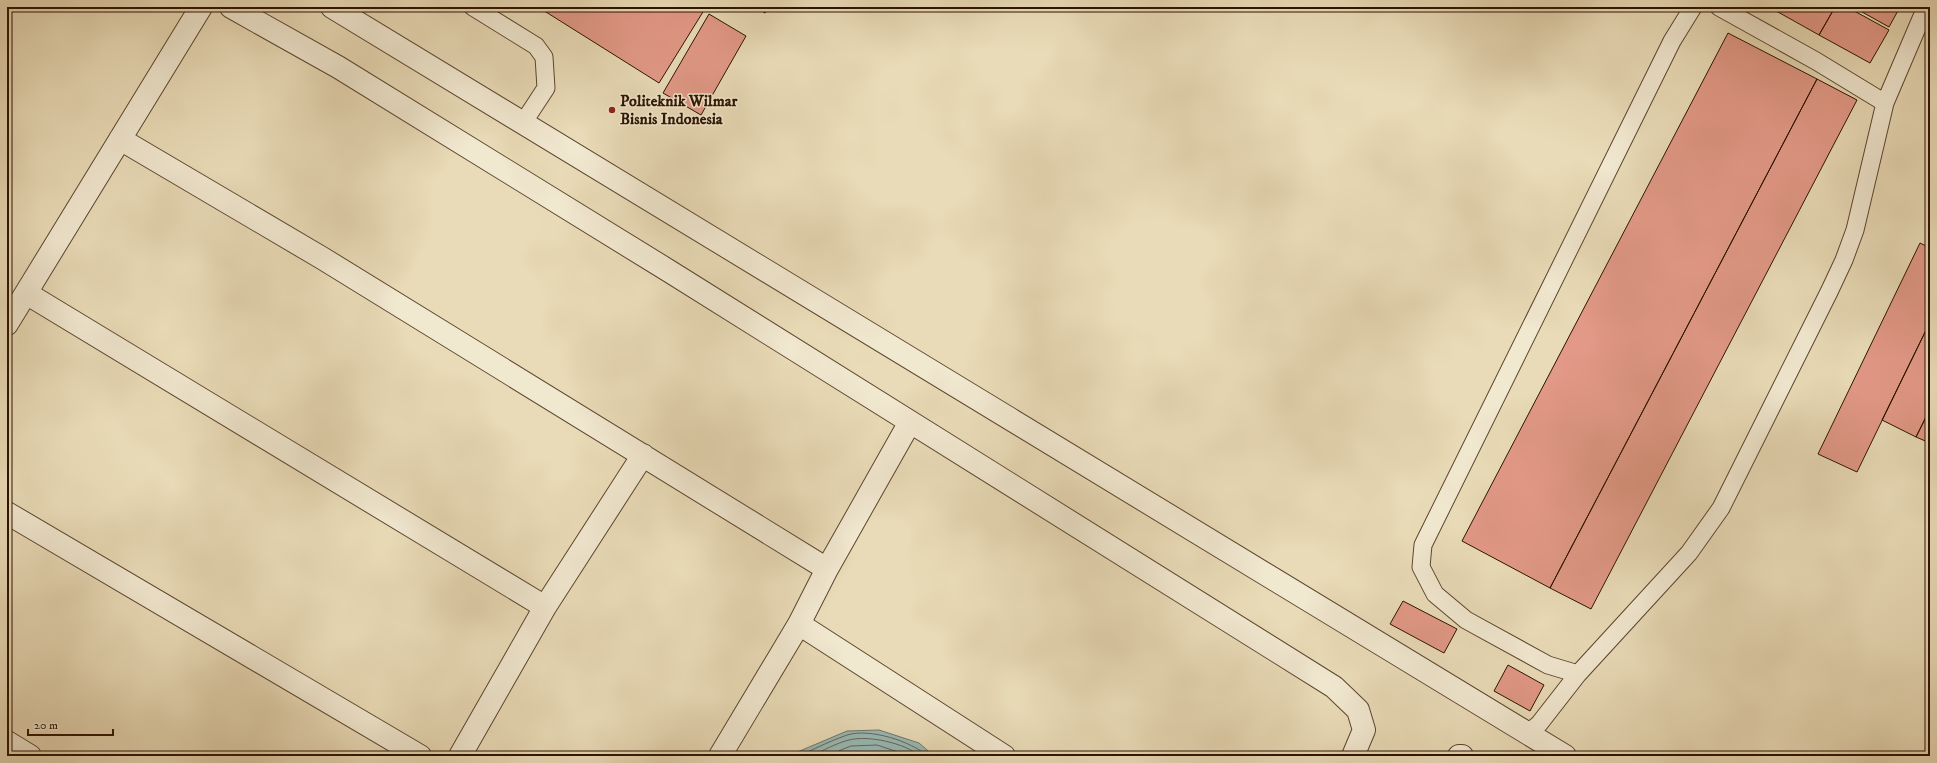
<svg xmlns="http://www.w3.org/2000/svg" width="1937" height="763" font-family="'IM FELL DW Pica',serif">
<rect width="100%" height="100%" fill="#e9dbb7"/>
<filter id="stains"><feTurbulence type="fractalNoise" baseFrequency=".005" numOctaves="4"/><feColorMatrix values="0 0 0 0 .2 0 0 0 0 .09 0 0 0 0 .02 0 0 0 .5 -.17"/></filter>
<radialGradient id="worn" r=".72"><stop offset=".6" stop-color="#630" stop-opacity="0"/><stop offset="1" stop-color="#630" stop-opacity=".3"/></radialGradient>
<path fill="#99b9b5" stroke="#6e776d" d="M879,730L919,743L934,756H788L847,731Z"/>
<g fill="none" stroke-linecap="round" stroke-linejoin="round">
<path stroke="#63665a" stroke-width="1" d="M799,756C814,749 830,741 847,735C870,728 910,741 928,756
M811,756C823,751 836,743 849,740C868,735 905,743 920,756
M826,756L851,746L877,745L910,756"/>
</g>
<path fill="#e29987" stroke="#2d1300" d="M538,7H706L659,83Z
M755,7H769L765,13Z
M1769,7H1835L1819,35Z
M1835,7H1847L1889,30L1870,63L1819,35Z
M1856,7H1900L1889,27L1855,8Z
M709,14L746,36L701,115L663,93Z
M1728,33L1817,79L1550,588L1462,541Z
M1817,79L1857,100L1591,609L1550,588Z
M1920,243L1930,248V322L1857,472L1818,454Z
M1930,322V409L1916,437L1882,420Z
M1930,409V443L1916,437Z
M1403,601L1457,629L1444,653L1390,624Z
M1508,665L1544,685L1530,711L1494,691Z"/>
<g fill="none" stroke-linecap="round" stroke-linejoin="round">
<g stroke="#5c452e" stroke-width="19">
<path id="service" d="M473,7L536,46L544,57L546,88L523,123
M1885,103L1926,7
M1578,674L1548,665L1466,620L1435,594L1421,567L1423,545L1672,41L1693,7
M1528,733L1539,724L1578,674L1689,553L1721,508L1829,292L1844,260L1855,230L1885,103L1816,61L1719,7"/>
</g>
<g stroke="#5c452e" stroke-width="24">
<path id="minor" d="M231,7L338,67L669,271L1334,687L1358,710L1364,730L1353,756
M332,7L1565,756
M120,139L322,258L827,569
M26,293L545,607
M7,324L201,7
M7,513L420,756
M799,624L1004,756
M7,742L30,756
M460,756L545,607L643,455
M720,756L799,624L827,569L910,422
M1459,756H1462"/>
</g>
<use href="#service" stroke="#f1e8d0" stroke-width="17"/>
<use href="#minor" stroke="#f1e8d0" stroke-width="22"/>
</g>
<circle fill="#8f2418" stroke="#f1e8d0" stroke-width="1.5" cx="612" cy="110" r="4"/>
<g text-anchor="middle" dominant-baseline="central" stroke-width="3" stroke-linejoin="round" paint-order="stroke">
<g font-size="16" font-weight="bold" fill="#2d1300" stroke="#f1e8d0" text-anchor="start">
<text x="620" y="101">Politeknik Wilmar<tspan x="620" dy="18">Bisnis Indonesia</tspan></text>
</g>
</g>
<rect width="1937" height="763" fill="none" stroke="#e9dbb7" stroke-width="24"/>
<rect x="8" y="8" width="1921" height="747" fill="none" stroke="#2d1300" stroke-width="2"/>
<rect x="12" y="12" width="1913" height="739" fill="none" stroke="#2d1300"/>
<path d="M28 729v6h85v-6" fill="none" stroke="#2d1300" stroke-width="2"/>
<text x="34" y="729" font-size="12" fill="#2d1300" stroke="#f1e8d0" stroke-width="3" paint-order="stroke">20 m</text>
<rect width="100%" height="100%" filter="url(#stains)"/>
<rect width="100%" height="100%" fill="url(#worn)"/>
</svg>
